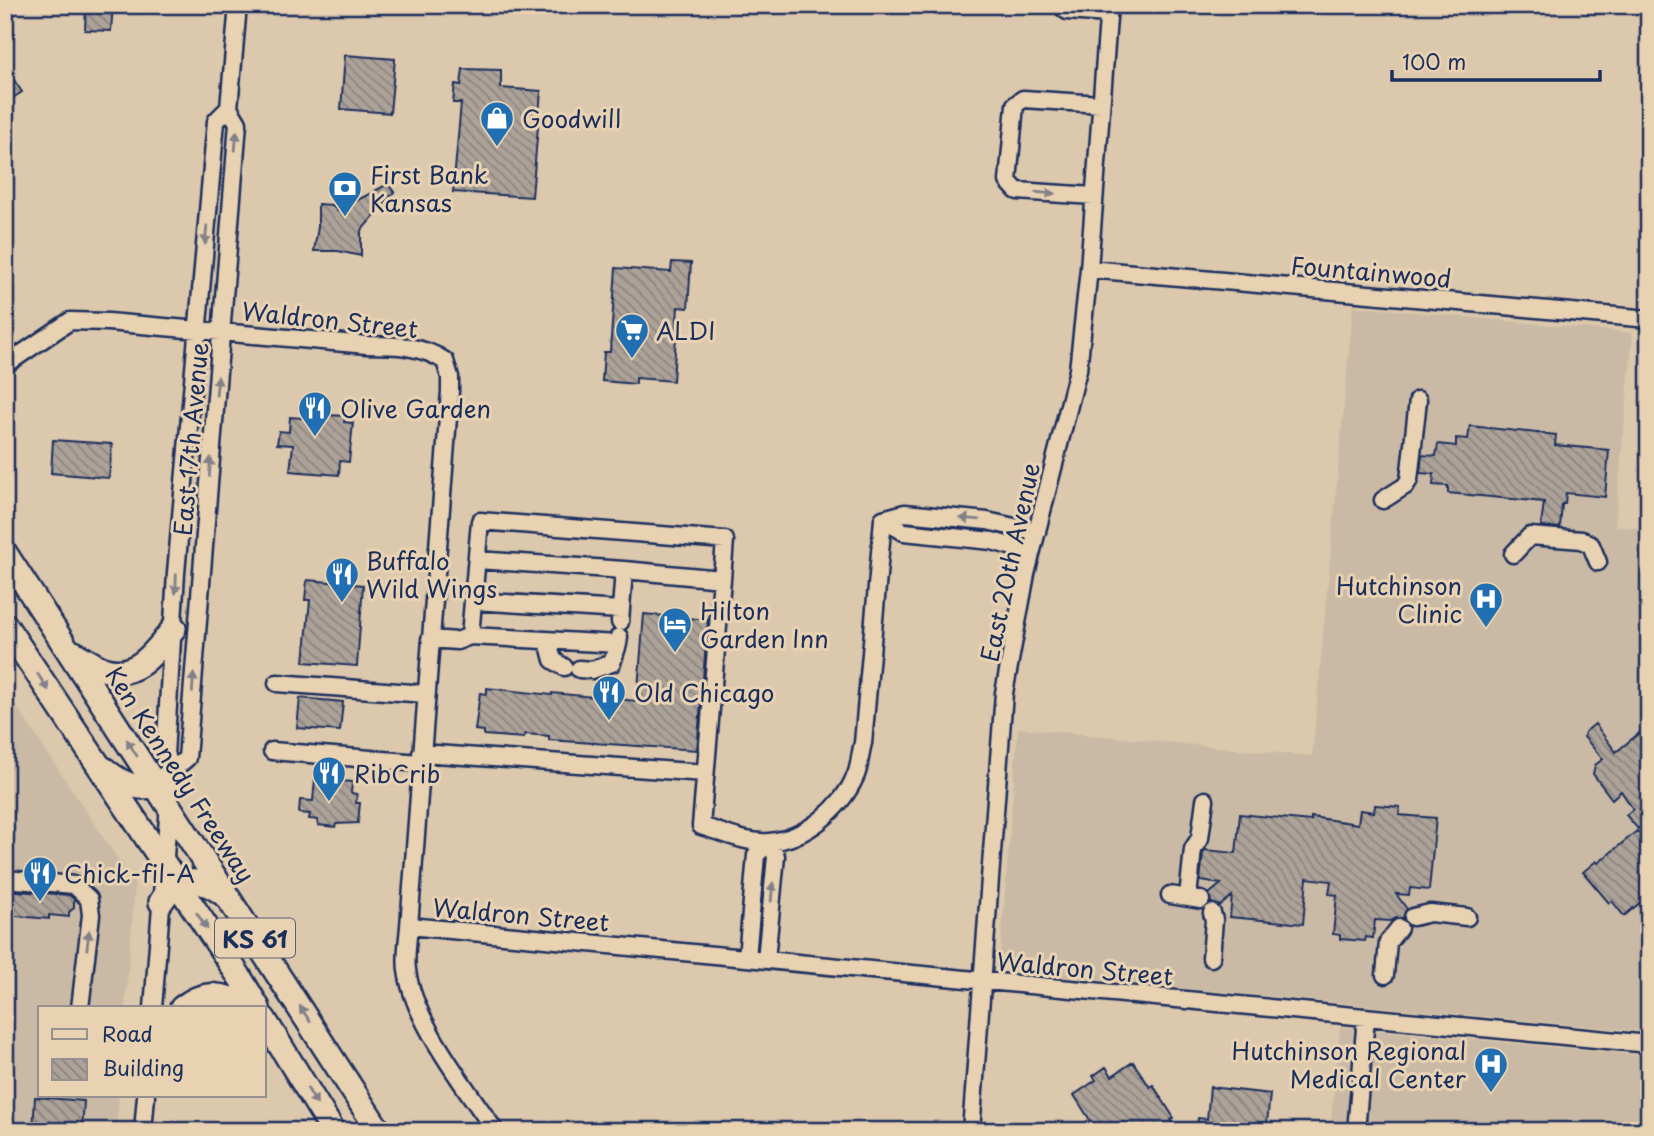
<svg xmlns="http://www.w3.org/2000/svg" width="1654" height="1136" font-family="'Playpen Sans',sans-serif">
<defs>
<pattern id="building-back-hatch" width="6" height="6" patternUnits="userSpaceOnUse" patternTransform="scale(1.75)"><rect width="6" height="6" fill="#aca298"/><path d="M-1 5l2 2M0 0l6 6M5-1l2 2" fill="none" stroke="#8b847f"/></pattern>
</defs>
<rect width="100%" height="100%" fill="#dcc8ac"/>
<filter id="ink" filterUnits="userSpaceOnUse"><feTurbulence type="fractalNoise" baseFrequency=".0143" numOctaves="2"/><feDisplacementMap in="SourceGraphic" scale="14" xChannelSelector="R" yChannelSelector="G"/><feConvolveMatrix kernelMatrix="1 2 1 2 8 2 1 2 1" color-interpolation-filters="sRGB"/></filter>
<g filter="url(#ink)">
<path fill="#cabaa5" d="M1353,306L1633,333L1615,526L1649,529V1032L1021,973L1010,971L1002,964L1000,955L1018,728L1312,756Z
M5,689L135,885L125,1008H40V1096H119L116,1131H5Z
M1340,1027L1649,1056V1131H1330Z"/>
<path fill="url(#building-back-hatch)" stroke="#1b2f5e" stroke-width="2" d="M86,5H113L111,31L85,30Z
M345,55L395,59L390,113L341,109Z
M5,67L22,92L5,103Z
M463,69L501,70V88L541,91L532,197L453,192L461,103H453L455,84L461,85Z
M388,184L394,192L361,231V256L338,251H314L318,227V204L333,205L337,211Z
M672,262L691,263L688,308L678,307L673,381L636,378V384L602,381L604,352H610L616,268L671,272Z
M309,406L329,408L328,415L345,416L344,422L353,423L349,462L340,461L339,475L290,471L293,445L277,444L279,431L289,432L290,417L302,418V411L309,412Z
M1470,426L1556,435L1555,445L1609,450L1605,497L1566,493L1565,504H1562L1560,528L1541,526L1544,502L1448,493V486L1433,485L1434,474L1420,473L1422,455L1436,456L1438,444L1456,446V438L1468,439Z
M53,440L112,444L109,478L51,473Z
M307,580L363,585L357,666L304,662L310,600H305Z
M644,614L708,620L697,750L549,740V736L525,734L524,738L484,735V731L475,730L480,693L487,694V688L552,695V693L637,701Z
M300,698L343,702L340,731L297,728Z
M1595,724L1616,752L1649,725V821L1638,829L1626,815L1633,809L1621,791L1612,799L1593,774L1595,765L1603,759L1584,737L1585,732Z
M315,779L352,782L351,793L357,794L356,803H360L358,823L336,824L335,827L318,825V820L309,819L310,814L299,813L300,800L313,801Z
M1375,805L1400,807L1399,815L1436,818L1429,890L1410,888L1409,895L1396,894L1407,909L1403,918H1396L1391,921L1375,920L1373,938L1366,937L1365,941L1340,939V935L1333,934L1337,895L1329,894L1331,881L1307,878L1303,924L1230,917L1232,896L1220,906L1211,903L1209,894L1221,884L1200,881L1203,853L1205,850L1236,853L1240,814L1311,821V817L1358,824L1360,810L1374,812Z
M1637,831L1649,845V895L1624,916L1612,901L1609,903L1583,872L1596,861L1598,863Z
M5,890L69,895L74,899V908L69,912V917L49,915V919L6,915Z
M1133,1062L1150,1087L1153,1085L1174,1118L1171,1120L1179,1131H1097L1074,1095L1096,1080L1093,1076L1106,1067L1112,1076Z
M1210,1087L1270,1094L1267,1123H1258L1257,1131H1196L1198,1118L1207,1119Z
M35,1097L84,1101L82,1131H33Z"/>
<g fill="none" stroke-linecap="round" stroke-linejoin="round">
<g stroke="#1b2f5e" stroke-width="21">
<path id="minor" d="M1060,5L1067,11L1108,14
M1094,196L1017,191L1008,181L1015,105L1023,99L1101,104
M1089,269L1649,319
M5,365L70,321L108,322L367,345C394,345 421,345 445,361L450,377V391L409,926L1649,1044
M1383,500L1405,486L1409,480L1418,400
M1031,552L992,541L904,532L883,519L905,513L987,521L1037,532
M1513,554L1530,536L1582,540L1591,545L1598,562
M477,560L624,570
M473,601L621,610
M620,622L624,570L722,579L701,826C722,832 747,844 769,842C806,839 842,808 856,775C860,765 860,753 863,743L883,519
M470,636L480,521L725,540L722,579
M430,639L457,641L470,636L618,644L619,637
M548,641L553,660L564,667
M579,669L592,670L612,663L618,644
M277,683L426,694
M272,751L420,763
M421,753L705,773
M174,769L187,758L238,123L229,108L238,5
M172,783L174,769L165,755L176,573L216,121L229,108
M5,879L74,885L89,899L91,915L80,1008
M1170,895L1201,900
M1188,897L1193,849L1200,838L1205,800
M1413,917L1430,913L1467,917
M409,926C408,940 405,956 407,970C413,1021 466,1087 495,1131
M747,958L756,855L769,842L776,856L766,960
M1211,958L1214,920L1212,913
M1385,975L1388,942L1399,928
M153,1008L169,805
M143,1131L146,1096
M971,1131L1004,693L1026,574L1078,370L1089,269L1109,5
M1356,1131L1366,1018"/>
</g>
<g stroke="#1b2f5e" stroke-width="28">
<path id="highway" d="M5,553L379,1131
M5,625L239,976L258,1008
M74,653C83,658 93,665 103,669C136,681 157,650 174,628
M104,769C128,790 149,794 173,773
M161,902C178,875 203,877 226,896
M182,1008C205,990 225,993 249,1008
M264,1019L333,1131"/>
</g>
<use href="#minor" stroke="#e8d2b1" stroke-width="16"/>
<use href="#highway" stroke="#e8d2b1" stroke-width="23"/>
</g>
<defs><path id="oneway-solid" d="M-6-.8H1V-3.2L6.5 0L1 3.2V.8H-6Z" transform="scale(1.75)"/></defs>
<g fill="#828088">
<use href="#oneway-solid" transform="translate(236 141) rotate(-85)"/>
<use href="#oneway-solid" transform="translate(1045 193) rotate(4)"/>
<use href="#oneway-solid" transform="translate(206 235) rotate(95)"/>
<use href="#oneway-solid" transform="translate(217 386) rotate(-85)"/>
<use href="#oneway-solid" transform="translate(210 467) rotate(-86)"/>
<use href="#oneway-solid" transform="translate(970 519) rotate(-175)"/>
<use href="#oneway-solid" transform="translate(176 584) rotate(92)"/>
<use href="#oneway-solid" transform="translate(43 682) rotate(56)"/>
<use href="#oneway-solid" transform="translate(193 683) rotate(-86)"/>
<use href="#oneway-solid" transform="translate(132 748) rotate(-122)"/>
<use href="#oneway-solid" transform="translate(772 892) rotate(-85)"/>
<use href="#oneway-solid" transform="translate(202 921) rotate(56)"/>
<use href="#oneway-solid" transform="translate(88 940) rotate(-83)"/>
<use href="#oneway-solid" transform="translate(305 1014) rotate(-123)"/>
<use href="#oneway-solid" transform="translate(312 1096) rotate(59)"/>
</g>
</g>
<defs>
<g id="shop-pin" transform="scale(1.75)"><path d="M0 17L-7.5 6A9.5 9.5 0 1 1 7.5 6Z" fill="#1f6fb2" stroke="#e8d2b1"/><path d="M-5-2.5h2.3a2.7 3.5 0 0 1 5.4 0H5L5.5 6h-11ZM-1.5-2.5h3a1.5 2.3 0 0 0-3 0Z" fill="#fff"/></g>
<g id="bank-pin" transform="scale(1.75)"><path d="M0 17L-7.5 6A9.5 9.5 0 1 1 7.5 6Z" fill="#1f6fb2" stroke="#e8d2b1"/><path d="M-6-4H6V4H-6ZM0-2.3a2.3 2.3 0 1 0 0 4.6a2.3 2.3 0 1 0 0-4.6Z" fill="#fff"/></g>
<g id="supermarket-pin" transform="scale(1.75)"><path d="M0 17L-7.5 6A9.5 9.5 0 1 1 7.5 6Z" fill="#1f6fb2" stroke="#e8d2b1"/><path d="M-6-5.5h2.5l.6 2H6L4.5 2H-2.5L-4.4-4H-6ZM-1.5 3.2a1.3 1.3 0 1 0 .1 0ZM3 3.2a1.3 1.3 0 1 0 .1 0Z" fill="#fff"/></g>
<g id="restaurant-pin" transform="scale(1.75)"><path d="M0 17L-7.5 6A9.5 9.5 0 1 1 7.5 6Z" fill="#1f6fb2" stroke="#e8d2b1"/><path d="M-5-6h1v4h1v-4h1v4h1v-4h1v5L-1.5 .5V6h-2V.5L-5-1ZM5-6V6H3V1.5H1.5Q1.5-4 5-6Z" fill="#fff"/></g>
<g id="hospital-pin" transform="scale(1.75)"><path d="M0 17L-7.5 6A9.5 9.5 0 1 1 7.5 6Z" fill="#1f6fb2" stroke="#e8d2b1"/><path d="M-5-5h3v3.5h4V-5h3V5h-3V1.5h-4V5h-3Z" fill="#fff"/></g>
<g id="hotel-pin" transform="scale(1.75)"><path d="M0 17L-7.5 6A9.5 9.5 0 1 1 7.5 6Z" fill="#1f6fb2" stroke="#e8d2b1"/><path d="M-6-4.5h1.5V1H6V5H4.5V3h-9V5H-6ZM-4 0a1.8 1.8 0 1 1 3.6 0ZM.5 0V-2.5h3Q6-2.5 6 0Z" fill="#fff"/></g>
</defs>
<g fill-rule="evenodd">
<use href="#shop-pin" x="497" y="118"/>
<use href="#bank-pin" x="345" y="188"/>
<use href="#supermarket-pin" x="632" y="330"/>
<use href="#restaurant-pin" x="315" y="408"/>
<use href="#restaurant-pin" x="342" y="574"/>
<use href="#hospital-pin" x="1486" y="599"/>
<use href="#hotel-pin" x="675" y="624"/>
<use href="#restaurant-pin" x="609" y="692"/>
<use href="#restaurant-pin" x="329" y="773"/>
<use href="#restaurant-pin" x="40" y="873"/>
<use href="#hospital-pin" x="1491" y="1064"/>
</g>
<g text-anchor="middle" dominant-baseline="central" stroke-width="6" stroke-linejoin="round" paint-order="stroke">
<rect fill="#e8d2b1" stroke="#586077" stroke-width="2" x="215" y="918.5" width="80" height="39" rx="5"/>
<g font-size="23" font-weight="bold" fill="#1b2f5e">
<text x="255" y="938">KS 61</text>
</g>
<g font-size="24" fill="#1b2f5e" stroke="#e8d2b1" text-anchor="start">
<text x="522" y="118">Goodwill</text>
<text x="370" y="174">First Bank<tspan x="370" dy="28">Kansas</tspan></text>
<text x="656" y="330">ALDI</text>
<text x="340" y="408">Olive Garden</text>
<text x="366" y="560">Buffalo<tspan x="366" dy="28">Wild Wings</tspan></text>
<text x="1462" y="585" text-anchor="end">Hutchinson<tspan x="1462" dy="28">Clinic</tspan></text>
<text x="700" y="610">Hilton<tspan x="700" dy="28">Garden Inn</tspan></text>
<text x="634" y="692">Old Chicago</text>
<text x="354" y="773">RibCrib</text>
<text x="64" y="873">Chick-fil-A</text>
<text x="1466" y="1050" text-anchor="end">Hutchinson Regional<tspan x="1466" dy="28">Medical Center</tspan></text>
</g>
<g font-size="24" fill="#1b2f5e" stroke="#e8d2b1">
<text transform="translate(1371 271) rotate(5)">Fountainwood</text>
<text transform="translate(330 319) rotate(6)">Waldron Street</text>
<text transform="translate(190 439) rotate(-85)">East 17th Avenue</text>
<text transform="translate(1009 562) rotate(-78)">East 20th Avenue</text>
<text transform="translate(181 774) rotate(57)">Ken Kennedy Freeway</text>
<text transform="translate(521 914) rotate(5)">Waldron Street</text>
<text transform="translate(1085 968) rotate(5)">Waldron Street</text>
</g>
</g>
<rect width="1654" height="1136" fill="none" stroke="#e8d2b1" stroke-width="28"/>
<rect x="14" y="14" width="1626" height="1108" fill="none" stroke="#1b2f5e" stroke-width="2.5" filter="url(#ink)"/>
<rect x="38" y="1006" width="228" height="91" fill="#e8d2b1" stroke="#969190" stroke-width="2"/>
<rect x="52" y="1029" width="35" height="10" fill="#e8d2b1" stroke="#969190" stroke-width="2"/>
<text x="102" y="1042" font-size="21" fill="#1b2f5e">Road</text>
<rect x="52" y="1059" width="35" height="21" fill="url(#building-back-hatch)" stroke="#969190" stroke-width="2"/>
<text x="102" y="1076" font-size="21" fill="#1b2f5e">Building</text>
<path d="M1392 70v10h208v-10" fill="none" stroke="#1b2f5e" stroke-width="3.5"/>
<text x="1402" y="70" font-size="21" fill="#1b2f5e" stroke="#e8d2b1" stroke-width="5" paint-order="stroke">100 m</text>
</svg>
